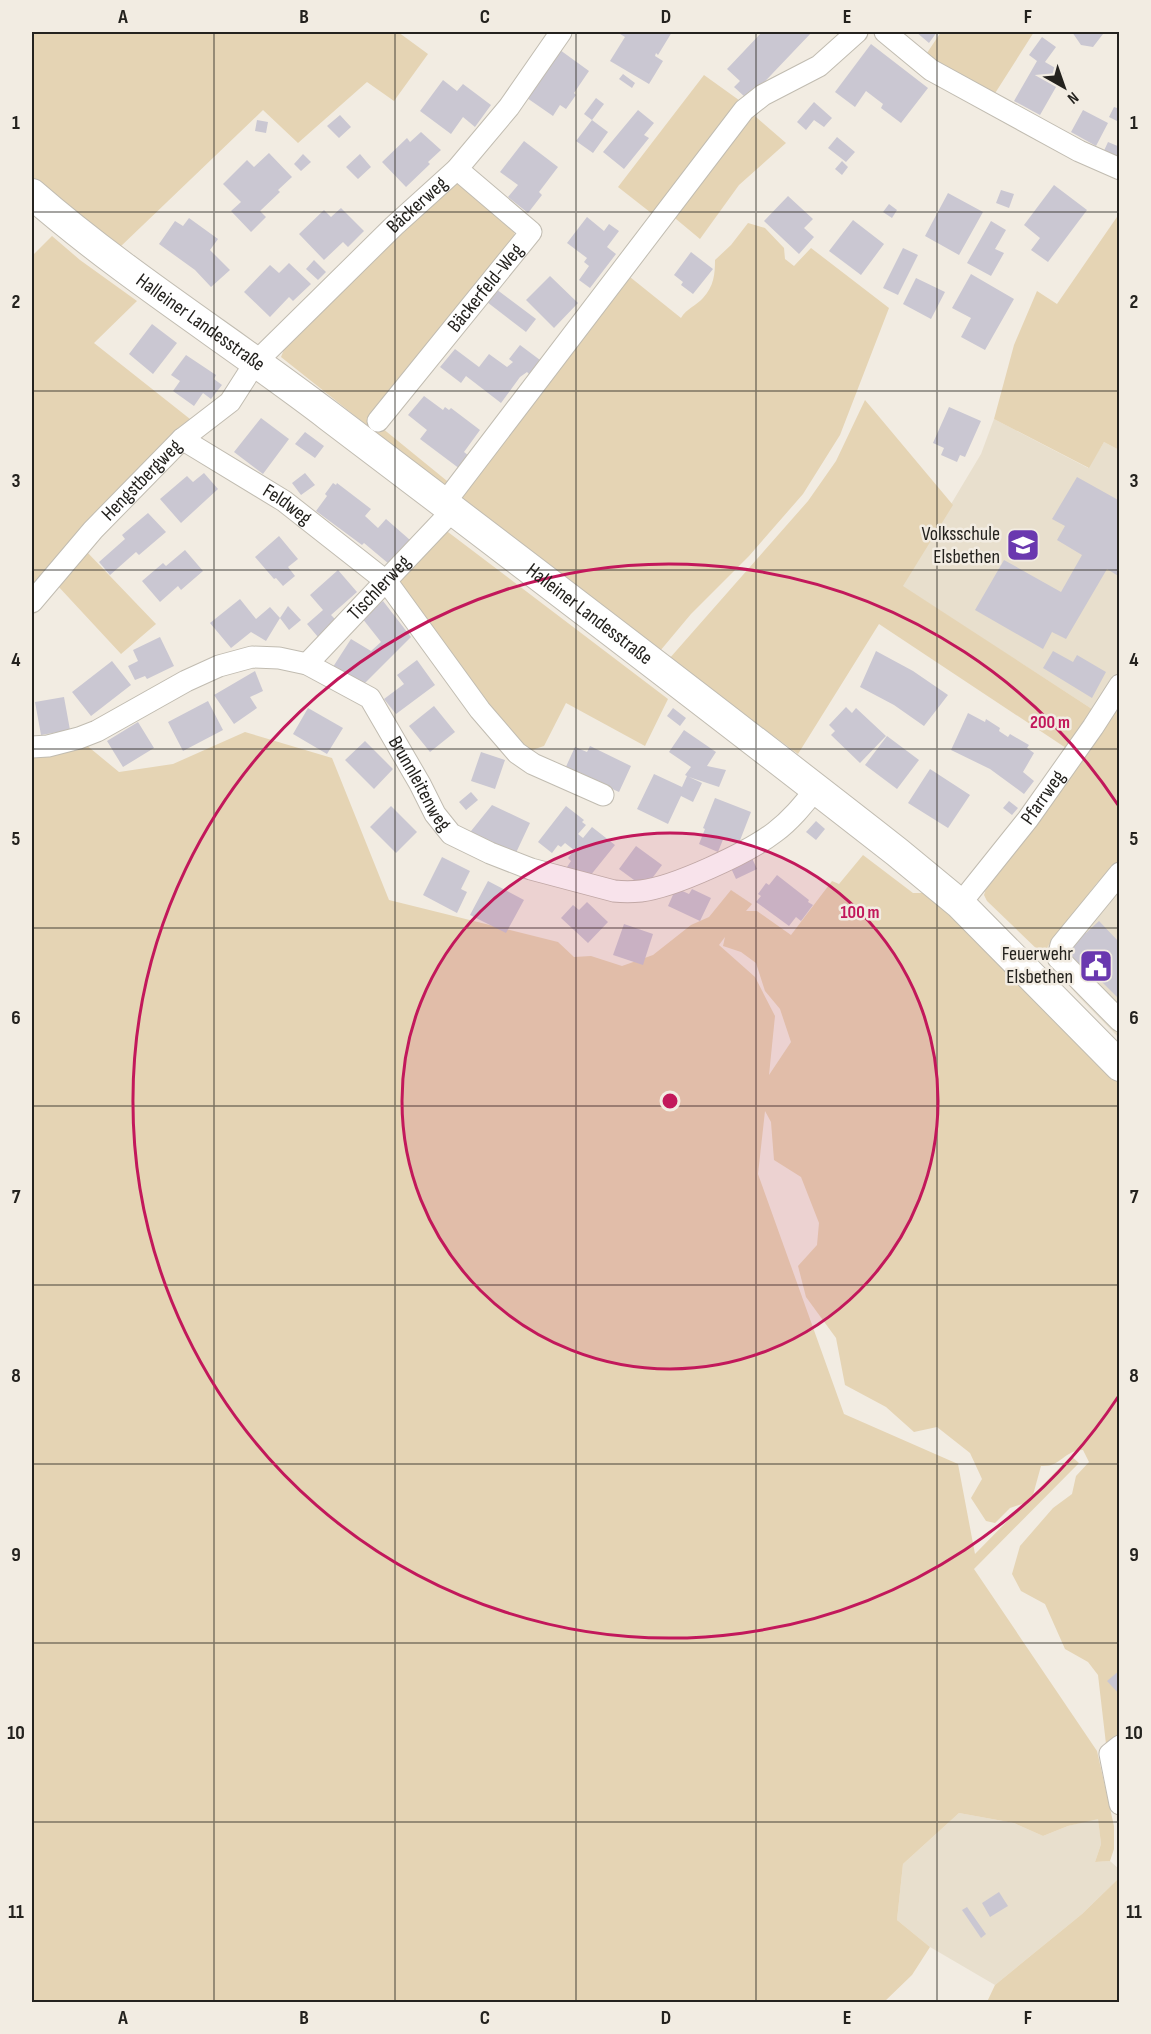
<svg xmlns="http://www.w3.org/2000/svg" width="1151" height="2034" font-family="'Sofia Sans Condensed',sans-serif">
<rect width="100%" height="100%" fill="#f2ece2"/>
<path fill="#e8dfcd" d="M994,419L1088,468L1104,442L1119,450V671L1095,711L902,586L981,454Z
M1101,879L1119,894V1038L1078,996L1042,954Z
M959,1813L1014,1823L1043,1836L1068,1826L1098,1818L1101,1844L1095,1862L1110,1861L1119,1869V1878L1082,1914L995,1985L930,1947L897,1920L903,1864Z"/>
<path fill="#e5d4b4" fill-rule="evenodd" d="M32,32H398L428,54L394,101L367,82L298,143L263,110L119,248L32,180Z
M941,32H1034L992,98L925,56Z
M704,75L743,103L655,216L618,187Z
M749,111L786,143L739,185L700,239L670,214Z
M454,177L512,227L515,235L371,419L452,485L447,489L281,357L288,339Z
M1119,214V450L1104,442L1089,468L994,419L1014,345L1037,291L1057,304Z
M748,223L765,228L784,248L785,259L794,266L811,248L889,308L840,435L803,494L749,556L691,614L660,651L457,497L625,273L681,318C687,308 696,306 703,298C714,286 715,274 715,260L731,245Z
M52,236L80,260L137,301L94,343L190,419L91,525L32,594V256Z
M865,400L953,505L903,586L1095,711L1069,750L879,624L798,754L669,659L808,501L836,461Z
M444,529L668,699L645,746L566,703L544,746L526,752L522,750L398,583L401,572Z
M86,551L156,624L121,654L57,585Z
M1119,700V862L1097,883L1042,954L987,901L984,895L987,885Z
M245,732L332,758L389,900L558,942L574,957L591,956L622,966L653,955L691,925L709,917L731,890L752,904L746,911H757L791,935L832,881L839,884L863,855L913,893H924L979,937L1119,1078L1120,1733L1106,1744L1098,1675L1088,1662L1065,1649L1045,1604L1021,1591L1012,1574L1020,1546L1053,1508L1072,1494L1076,1476L1089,1462L1083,1450C1062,1451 1062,1467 1041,1466L1033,1495L1071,1456L1079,1463L974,1569L1097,1751L1114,1826V1849L1110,1861L1095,1862L1101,1844L1098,1819L1068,1826L1043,1836L1014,1823L959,1813L903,1864L897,1920L930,1947L912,1975L884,2002H32V755L85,744L119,772L173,764ZM725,937L723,946L741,952L756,963L765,991L780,1009L791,1042L769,1075L775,1016L755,977L719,945ZM765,1111L771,1122L774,1160L801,1177L819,1223L817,1245L798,1266L806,1297L836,1338L845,1385L886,1407L914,1432L937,1427L970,1453L982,1479L971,1498L986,1521L995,1523L1010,1508L1025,1503L975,1554L958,1464L844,1414L758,1174Z
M1119,1878V2002H987L995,1985L1082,1914Z"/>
<path fill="#cac7d2" d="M617,32H672L658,55L656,53L655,56L663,61L649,84L610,61L625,37Z
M762,32H812L753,94L750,91L745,97L734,87L740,81L727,69Z
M916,32H937L929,43Z
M1072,32H1099L1103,34L1093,47L1081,45Z
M1042,37L1056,47L1045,62L1064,73L1040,115L1014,101L1037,61L1029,55Z
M871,44L928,88L901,123L881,108L883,104L866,91L855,107L835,92Z
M560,50L589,71L574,93L576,95L566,109L560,105L553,116L527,98Z
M623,74L635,83L632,88L619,79Z
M443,80L457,91L463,84L491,105L475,127L463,117L451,134L420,111Z
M596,98L604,104L592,120L608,132L593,153L576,141L592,120L584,114Z
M814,102L832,118L824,127L814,120L806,130L797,122Z
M1114,107L1120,109L1117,121L1109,117Z
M638,110L654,123L644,135L649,138L624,169L603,152Z
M1083,110L1108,123L1096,146L1071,132Z
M340,115L351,127L339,138L327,126Z
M257,120L268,122L266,133L255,131Z
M421,132L441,150L428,162L430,164L406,187L382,162L407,138L410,142Z
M837,137L855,152L846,162L828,148Z
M524,141L558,167L539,192L542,195L528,213L508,197L518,185L500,172Z
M1108,142L1120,147V159L1102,155Z
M269,153L292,177L278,190L280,192L260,211L266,217L251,232L231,211L241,202L223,184L247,160L254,167Z
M303,154L311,162L301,171L294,164Z
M360,154L371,167L358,179L346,167Z
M842,161L848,167L842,175L835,169Z
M1054,185L1087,210L1048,262L1031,250L1040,238L1024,225Z
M1001,190L1014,194L1009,208L996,203Z
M948,193L983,212L959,255L925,236Z
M788,196L813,219L804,228L814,237L799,254L764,221Z
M889,204L897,210L892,218L883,212Z
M341,208L364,231L348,247L343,242L324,260L299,234L324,210L331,217Z
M587,217L604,231L609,224L619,231L607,247L616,254L590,288L579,280L589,266L584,262L587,258L567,243Z
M189,218L218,239L210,250L230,270L211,287L195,270L159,244L175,221L183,226Z
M853,220L884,244L861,275L829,251Z
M991,221L1006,230L995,249L1004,253L991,276L967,263Z
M903,248L918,255L898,295L883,288Z
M691,252L713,269L693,294L681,285L683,282L674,275Z
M314,260L326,272L318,280L306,269Z
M289,263L311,284L293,301L289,297L270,317L244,292L270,265L279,273Z
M971,274L1014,299L985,350L961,337L971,318L952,308Z
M550,276L578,303L554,328L526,300Z
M916,278L945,292L931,319L903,304Z
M496,289L536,319L526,332L487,302Z
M152,324L177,343L153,374L129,354Z
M520,345L540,360L529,374L527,372L520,377L501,403L466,376L461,383L440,367L455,349L479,367L489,354L507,367L513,362L509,359Z
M186,355L216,375L214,379L222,385L211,399L203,393L194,406L173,391L180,381L171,375Z
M424,396L443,410L445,407L449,410L451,408L480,430L464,452L469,456L460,469L420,439L427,430L408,415Z
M949,407L981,421L965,457L960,455L957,462L941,455L944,448L933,443Z
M261,418L289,439L263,474L234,452Z
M305,432L324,446L315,458L295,444Z
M204,473L218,489L181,523L160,499L187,476L193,482Z
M305,473L315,485L301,495L292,483Z
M1077,477L1120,501V577L1107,569L1066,639L1052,632L1043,649L975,610L1004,560L1061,592L1082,555L1057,540L1065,526L1052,519Z
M333,483L336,485L337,483L371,509L365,516L378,528L386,519L410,540L389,564L364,543L362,545L316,511L327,496L325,494Z
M148,513L166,532L139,555L136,552L110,575L99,562L125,539L122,535Z
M279,536L298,559L288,567L295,576L283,586L276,578L274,579L255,557Z
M185,550L203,571L181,590L178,586L160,602L142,581L163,563L166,566Z
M338,570L357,592L331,615L337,621L318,637L307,624L323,610L310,595Z
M240,599L256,619L270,607L280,618L266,641L251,632L231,648L210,623Z
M383,601L411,637L364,684L331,670L351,639L371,651L381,642L362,618Z
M288,606L301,620L289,630L280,618Z
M160,637L174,666L147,679L145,676L135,680L128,666L138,661L133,650Z
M876,651L913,671L948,695L924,726L894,705L860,687Z
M1053,651L1073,662L1077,655L1106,672L1092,698L1043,668Z
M417,660L435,685L396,714L384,699L404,684L397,675Z
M112,661L131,685L91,716L72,692Z
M255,671L263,691L250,697L257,708L234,724L214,695Z
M64,697L70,730L41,735L35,702Z
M208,701L223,730L183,751L168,722Z
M434,706L455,732L430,752L409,726Z
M846,707L852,713L856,708L886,736L860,763L831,735L835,731L829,725Z
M308,708L343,728L327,754L293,734Z
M673,708L686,718L680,726L667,716Z
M968,713L985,722L986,719L1000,728L999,731L1008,737L1010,734L1029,745L1027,748L1034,753L1023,772L1034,781L1024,794L990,769L951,750Z
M138,722L154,748L123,767L107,741Z
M684,730L716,752L707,766L726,770L719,787L689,777L702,783L693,802L681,796L668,824L637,809L654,774L682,787L687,776L685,775L691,767L669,752Z
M887,736L919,760L897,789L865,765Z
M365,741L393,769L374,789L345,760Z
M590,746L631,766L619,792L597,782L564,771L575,747L587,752Z
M481,752L505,760L495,789L471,781Z
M930,769L970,795L948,828L908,803Z
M471,792L478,800L466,810L459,802Z
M715,798L751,812L739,843L724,837L718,852L699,844L705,829L703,828Z
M1009,801L1018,808L1012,815L1003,808Z
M492,805L530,823L514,857L467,836Z
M391,806L417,832L396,853L370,827Z
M566,806L584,820L582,822L586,825L578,834L583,838L592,827L615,845L590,876L585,872L580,878L567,867L571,861L568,858L574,850L565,843L561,847L558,845L552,853L538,842Z
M816,821L825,829L816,840L806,832Z
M636,846L662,865L645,888L619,869Z
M751,856L757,869L736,879L730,866Z
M442,857L470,871L461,889L467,892L457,913L423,895Z
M777,875L809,900L808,902L813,905L801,921L796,917L789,926L756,902L761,896L758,894L766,883L769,885Z
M488,881L524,900L506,933L470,915Z
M676,888L689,894L692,889L711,898L700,921L668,906Z
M587,902L608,922L588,943L561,918L573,905L579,910Z
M1099,921L1120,943V1000L1096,976L1090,983L1063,955L1085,931L1086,933Z
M624,924L653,934L643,965L613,955Z
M1120,1670V1695L1107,1681Z
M999,1892L1008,1906L990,1917L982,1903Z
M967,1907L986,1934L981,1938L962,1910Z"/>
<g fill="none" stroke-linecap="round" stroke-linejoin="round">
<g stroke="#c1bcb1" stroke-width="23">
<g id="street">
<path d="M885,32L931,70L1079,151L1120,169"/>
<path id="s1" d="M378,421L531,232L457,169"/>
<path id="s2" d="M182,439L284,501L387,582L480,710L517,753L533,764L603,795"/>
<path d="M443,505L744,110L763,95L819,66L857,32"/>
<path id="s3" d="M32,602L93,530L182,439L230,402L255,363L394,226L457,169L509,107L561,32"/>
<path id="s4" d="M307,664L452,511"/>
<path id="s5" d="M32,747L48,746L79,738L97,731L186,681L219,666L252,657L279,658L307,664L370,698L420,784L435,814L451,834L490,853L531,869L614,891C623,892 632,892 641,891C674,887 748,853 775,832C791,820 803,805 816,789"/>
<path d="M1120,873L1061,945L1058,958L1120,1021"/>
<path id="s6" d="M960,904L1028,819L1093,727L1120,685"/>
<path d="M1120,1746L1110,1754L1120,1804"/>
</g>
</g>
<g stroke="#c1bcb1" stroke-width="32">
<g id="secondary">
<path id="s7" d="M32,194C125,275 231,341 329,416C519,560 709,705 897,852L960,904L1120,1066"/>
</g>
</g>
<use href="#street" stroke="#fff" stroke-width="21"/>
<use href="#secondary" stroke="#fff" stroke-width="30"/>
</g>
<path fill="none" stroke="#24221e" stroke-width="1.5" stroke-opacity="0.55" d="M214,32V2002M395,32V2002M576,32V2002M756,32V2002M937,32V2002M32,212H1120M32,391H1120M32,570H1120M32,749H1120M32,928H1120M32,1106H1120M32,1285H1120M32,1464H1120M32,1643H1120M32,1822H1120"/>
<circle cx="670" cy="1101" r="268" fill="#c2185b" fill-opacity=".12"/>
<g fill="none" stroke="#c2185b" stroke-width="3">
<circle cx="670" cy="1101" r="268"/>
<path d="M1118 1397A537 537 0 1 1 1118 805"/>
</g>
<defs>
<g id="school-square" transform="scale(1.725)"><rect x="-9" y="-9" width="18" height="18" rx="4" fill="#6a38af" stroke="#f2ece2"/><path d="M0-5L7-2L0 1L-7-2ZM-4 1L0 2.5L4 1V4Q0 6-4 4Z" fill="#fff"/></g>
<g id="civic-square" transform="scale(1.725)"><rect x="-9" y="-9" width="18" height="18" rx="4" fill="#6a38af" stroke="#f2ece2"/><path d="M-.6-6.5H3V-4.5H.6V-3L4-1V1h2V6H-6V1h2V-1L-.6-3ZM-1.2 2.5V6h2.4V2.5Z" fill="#fff"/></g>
</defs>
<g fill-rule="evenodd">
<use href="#school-square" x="1023" y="545"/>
<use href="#civic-square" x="1096" y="966"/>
</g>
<g text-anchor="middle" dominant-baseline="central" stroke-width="5" stroke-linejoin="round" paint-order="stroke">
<g font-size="20" fill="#24221e" stroke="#f2ece2">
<text stroke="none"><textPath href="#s3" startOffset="555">Bäckerweg</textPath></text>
<text stroke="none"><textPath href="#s1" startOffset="171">Bäckerfeld-Weg</textPath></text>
<text stroke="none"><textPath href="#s7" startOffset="212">Halleiner Landesstraße</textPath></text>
<text stroke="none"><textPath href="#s3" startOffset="164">Hengstbergweg</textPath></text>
<text stroke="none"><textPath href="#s2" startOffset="124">Feldweg</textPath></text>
<text stroke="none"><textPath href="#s4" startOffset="105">Tischlerweg</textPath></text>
<text stroke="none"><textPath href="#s7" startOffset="698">Halleiner Landesstraße</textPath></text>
<text stroke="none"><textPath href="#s5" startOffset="466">Brunnleitenweg</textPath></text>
<text stroke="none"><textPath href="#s6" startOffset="135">Pfarrweg</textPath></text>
</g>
<g font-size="20" fill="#24221e" stroke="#f2ece2" text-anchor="end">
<text x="1000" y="534">Volksschule<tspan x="1000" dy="23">Elsbethen</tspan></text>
<text x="1073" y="954">Feuerwehr<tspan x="1073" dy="23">Elsbethen</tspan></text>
</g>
</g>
<circle cx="670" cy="1101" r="9" fill="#c2185b" stroke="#f2ece2" stroke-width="3"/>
<g font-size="18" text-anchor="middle" font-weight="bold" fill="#c2185b" stroke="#f2ece2" stroke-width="5" stroke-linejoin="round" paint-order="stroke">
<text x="1050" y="728">200 m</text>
<text x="860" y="918">100 m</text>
</g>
<rect width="1151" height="2034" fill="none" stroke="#f2ece2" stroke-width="66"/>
<g transform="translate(1064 87) rotate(140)" stroke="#f2ece2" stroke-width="4.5" paint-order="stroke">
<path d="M0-4.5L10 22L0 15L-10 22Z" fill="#24221e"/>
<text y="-9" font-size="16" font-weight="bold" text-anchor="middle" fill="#24221e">N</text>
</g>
<rect x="33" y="33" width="1085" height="1968" fill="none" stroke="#24221e" stroke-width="2"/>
<g font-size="20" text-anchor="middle" font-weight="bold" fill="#24221e">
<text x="123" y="23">A</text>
<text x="304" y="23">B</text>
<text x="485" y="23">C</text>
<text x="666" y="23">D</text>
<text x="847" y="23">E</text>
<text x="1028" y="23">F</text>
<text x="16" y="129">1</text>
<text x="1134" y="129">1</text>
<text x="16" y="308">2</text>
<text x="1134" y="308">2</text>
<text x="16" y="487">3</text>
<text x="1134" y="487">3</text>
<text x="16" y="666">4</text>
<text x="1134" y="666">4</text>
<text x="16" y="845">5</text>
<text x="1134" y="845">5</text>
<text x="16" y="1024">6</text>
<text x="1134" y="1024">6</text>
<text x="16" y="1203">7</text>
<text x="1134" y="1203">7</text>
<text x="16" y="1382">8</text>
<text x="1134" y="1382">8</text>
<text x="16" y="1561">9</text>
<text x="1134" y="1561">9</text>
<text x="16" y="1739">10</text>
<text x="1134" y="1739">10</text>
<text x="16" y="1918">11</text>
<text x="1134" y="1918">11</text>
<text x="123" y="2024">A</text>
<text x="304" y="2024">B</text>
<text x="485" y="2024">C</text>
<text x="666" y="2024">D</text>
<text x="847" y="2024">E</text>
<text x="1028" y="2024">F</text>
</g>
</svg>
